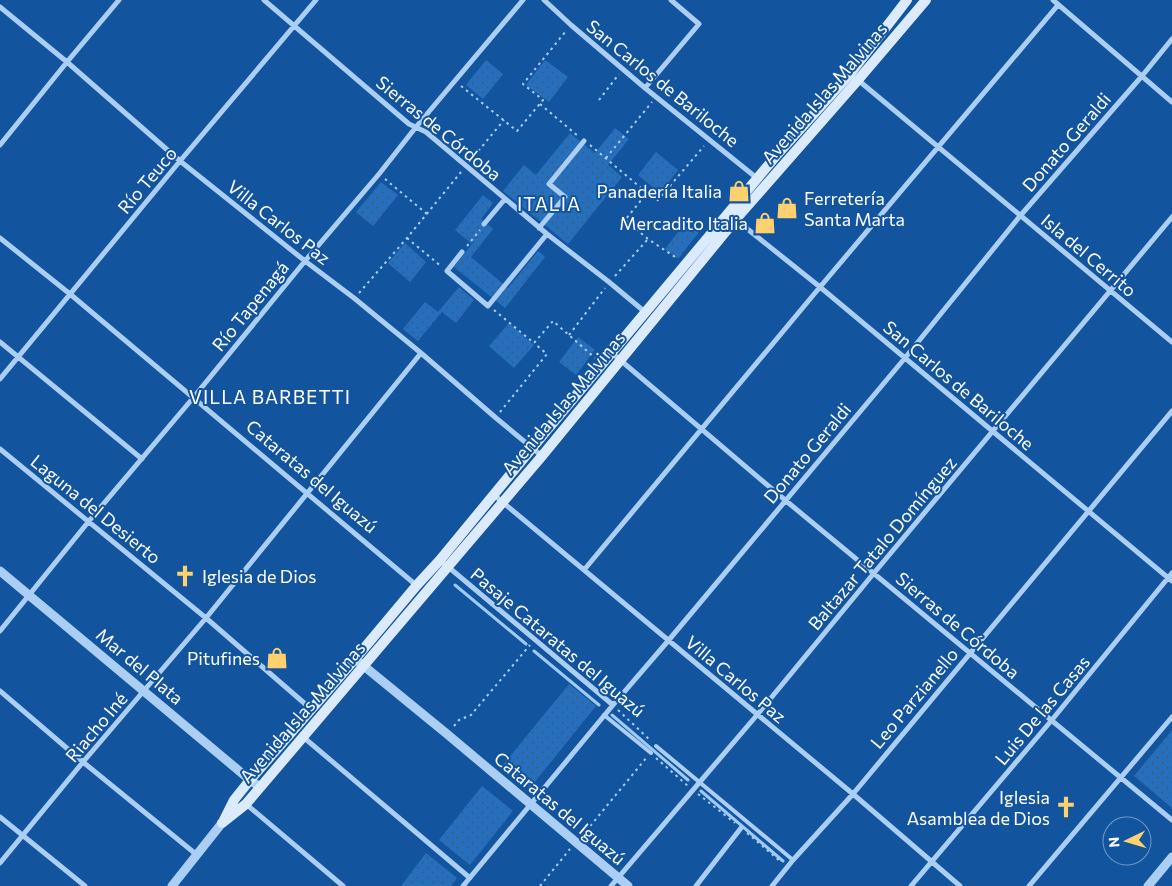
<svg xmlns="http://www.w3.org/2000/svg" width="1172" height="886" font-family="Commissioner,sans-serif">
<defs>
<pattern id="green-dots" width="8" height="8" patternUnits="userSpaceOnUse" patternTransform="scale(1.25)"><rect width="8" height="8" fill="#266fbd"/><path d="M2 2h.1M6 6h.1" fill="none" stroke="#3b5c7f" stroke-width="1.8" stroke-linecap="round"/></pattern>
</defs>
<rect width="100%" height="100%" fill="#13549f"/>
<path fill="url(#green-dots)" d="M486,60L503,74L483,99L466,85Z
M545,60L568,77L549,102L526,85Z
M615,128L629,139L608,165L622,177L568,244L503,191L524,165L536,175L570,133L595,153Z
M656,152L678,170L660,193L638,175Z
M381,182L398,195L373,226L356,212Z
M483,195L493,203L481,219L493,229L471,257L508,288L538,251L545,257L505,308L454,267L472,244L455,230Z
M686,222L699,232L678,259L665,249Z
M405,243L426,262L410,282L388,263Z
M459,287L474,300L456,323L442,312L418,341L403,329L425,302L438,312Z
M509,323L534,345L514,368L489,346Z
M578,337L595,350L576,375L559,362Z
M569,684L596,706L530,788L502,766Z
M1172,730V808L1134,776Z
M482,786L513,811L470,865L439,840Z
M426,853L457,878L451,886H401Z"/>
<g fill="none" stroke-linecap="round" stroke-linejoin="round">
<path stroke="#9dcaf7" stroke-width="3" d="M455,585L526,644
M534,651L599,705
M612,715L688,780
M701,791L783,861"/>
<path stroke="#abcef4" stroke-width="2" stroke-dasharray="2.5 4" stroke-linecap="butt" d="M461,86L517,131L543,100L523,84L566,31
M599,100L619,74
M540,104L578,136
M590,145L647,193L625,220L648,239L678,259
M606,158L652,102
M470,161L504,120
M385,179L427,214
M647,193L657,201L704,146
M407,238L442,267
M467,246L480,230
M615,276L648,239
M359,293L407,238L461,172
M494,310L534,343L553,321L595,358
M569,335L605,288
M500,412L547,354L535,344
M618,710L651,741
M454,726L459,720L471,715L530,645
M656,758L688,786
M698,794L735,823
M747,833L781,862
M582,836L647,757
M540,886L570,849"/>
<path stroke="#abcef4" stroke-width="4" d="M604,715L651,753
M656,746L793,860"/>
<path stroke="#abcef4" stroke-width="5" d="M264,0L409,124L426,132L547,234L609,282L645,312
M544,0L571,25L645,88L758,179
M1053,0L1172,102
M0,7L67,62L180,161L305,261L354,298L421,353L496,418L542,456
M858,80L1172,342
M645,88L699,24L671,0
M0,145L67,62L119,0
M735,219L820,287L1172,581
M484,224L505,199
M539,228L565,197L549,184L584,141
M0,238L70,294L416,585
M462,252L447,271L488,306L547,234
M0,342L142,459
M612,353L785,500L1172,820
M0,379L180,161L316,0
M0,449L206,618L311,709
M494,495L853,794L960,886
M440,560L613,705
M584,570L820,287L1058,5
M0,631L89,521L193,398L305,261L379,174L416,127L523,0
M0,691L83,762L197,855
M302,736L470,878
M246,804L343,886
M0,817L85,886
M0,863L83,762L206,618L421,353
M463,886L613,705L668,641L905,358L1020,216L1142,76L1172,39
M611,886L757,715L874,573L1172,217
M696,886L741,828
M772,886L793,860L853,794L1172,411
M911,886L1051,721L1172,573
M1029,886L1172,717"/>
<path stroke="#abcef4" stroke-width="9" d="M0,571L250,780L260,787
M359,662L447,734L628,886
M172,886L222,823
M1148,886L1172,857"/>
<path stroke="#dbebfd" stroke-width="10" d="M224,820L234,800L250,780L355,659L417,585L440,560L547,430L776,156L850,74L907,0
M222,823L246,804L303,737L542,456L736,219L858,80L926,0"/>
</g>
<defs>
<g id="shop-bare" transform="scale(1.725)"><path d="M-5-2.5h2.3a2.7 3.5 0 0 1 5.4 0H5L5.5 6h-11ZM-1.5-2.5h3a1.5 2.3 0 0 0-3 0Z" fill="#ffd16e" stroke="#13549f" stroke-width="2.5" paint-order="stroke"/></g>
<g id="church-bare" transform="scale(1.725)"><path d="M-1.2-6h2.4v3.5h3.3v2.4h-3.3V6h-2.4V-.1h-3.3v-2.4h3.3Z" fill="#ffd16e" stroke="#13549f" stroke-width="2.5" paint-order="stroke"/></g>
</defs>
<g fill-rule="evenodd">
<use href="#shop-bare" x="739" y="191"/>
<use href="#shop-bare" x="787" y="208"/>
<use href="#shop-bare" x="765" y="223"/>
<use href="#church-bare" x="185" y="576"/>
<use href="#shop-bare" x="277" y="658"/>
<use href="#church-bare" x="1066" y="807"/>
</g>
<g text-anchor="middle" dominant-baseline="central" stroke-width="4" stroke-linejoin="round" paint-order="stroke">
<g font-size="18" fill="#fff" stroke="#13549f">
<text transform="translate(663 83) rotate(39)">San Carlos de Bariloche</text>
<text transform="translate(824 93) rotate(-49)">Avenida Islas Malvinas</text>
<text transform="translate(439 128) rotate(39)">Sierras de Córdoba</text>
<text transform="translate(1066 142) rotate(-49)">Donato Geraldi</text>
<text transform="translate(147 180) rotate(-50)">Río Teuco</text>
<text transform="translate(279 222) rotate(38)">Villa Carlos Paz</text>
<text transform="translate(1089 255) rotate(40)">Isla del Cerrito</text>
<text transform="translate(250 306) rotate(-51)">Río Tapenagá</text>
<text transform="translate(959 385) rotate(40)">San Carlos de Bariloche</text>
<text transform="translate(563 403) rotate(-50)">Avenida Islas Malvinas</text>
<text transform="translate(807 453) rotate(-50)">Donato Geraldi</text>
<text transform="translate(312 476) rotate(40)">Cataratas del Iguazú</text>
<text transform="translate(96 509) rotate(39)">Laguna del Desierto</text>
<text transform="translate(882 543) rotate(-50)">Baltazar Tatalo Domínguez</text>
<text transform="translate(958 625) rotate(40)">Sierras de Córdoba</text>
<text transform="translate(558 642) rotate(40)">Pasaje Cataratas del Iguazú</text>
<text transform="translate(140 666) rotate(40)">Mar del Plata</text>
<text transform="translate(736 679) rotate(40)">Villa Carlos Paz</text>
<text transform="translate(914 698) rotate(-50)">Leo Parzianello</text>
<text transform="translate(1042 710) rotate(-50)">Luis De las Casas</text>
<text transform="translate(302 712) rotate(-49)">Avenida Islas Malvinas</text>
<text transform="translate(96 727) rotate(-50)">Riacho Iné</text>
<text transform="translate(560 808) rotate(40)">Cataratas del Iguazú</text>
</g>
<g font-size="18" fill="#fff" stroke="#13549f" text-anchor="end">
<text x="722" y="191">Panadería Italia</text>
<text x="804" y="198" text-anchor="start">Ferretería<tspan x="804" dy="21">Santa Marta</tspan></text>
<text x="748" y="223">Mercadito Italia</text>
<text x="202" y="576" text-anchor="start">Iglesia de Dios</text>
<text x="260" y="658">Pitufines</text>
<text x="1050" y="797">Iglesia<tspan x="1050" dy="21">Asamblea de Dios</tspan></text>
</g>
<g font-size="19" letter-spacing="1" fill="#fff" stroke="#13549f">
<text x="549" y="203">ITALIA</text>
<text x="270" y="396">VILLA BARBETTI</text>
</g>
</g>
<g transform="translate(1127 841) rotate(265)"><circle r="24" fill="#13549f" stroke="#7198c5"/>
<path d="M0-4L9 19L0 12L-9 19Z" fill="#ffd16e"/>
<text y="-8" font-size="14" font-weight="bold" text-anchor="middle" fill="#ffffff">N</text>
</g>
</svg>
